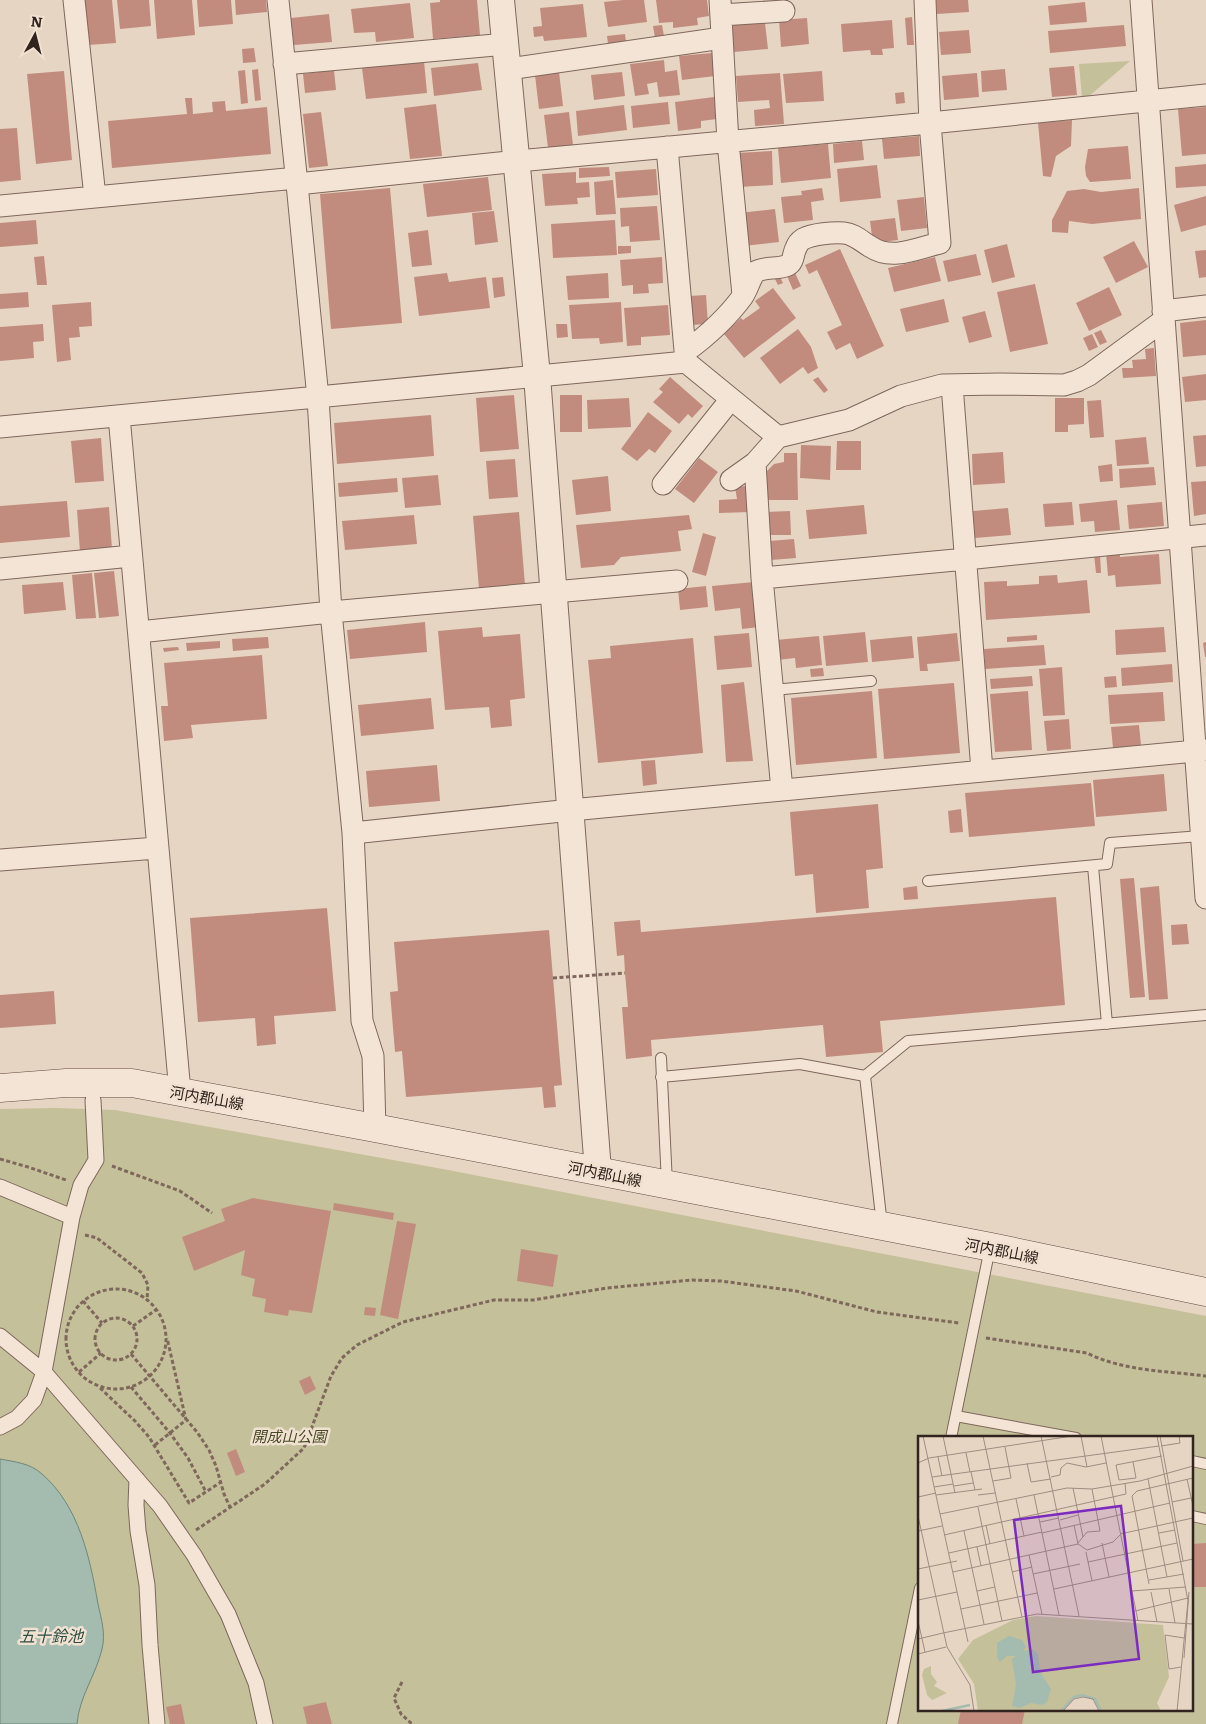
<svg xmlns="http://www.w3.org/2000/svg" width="1206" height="1724" font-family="Literata,'Noto Sans JP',serif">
<rect width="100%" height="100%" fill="#e7d5c3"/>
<path fill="#c4c099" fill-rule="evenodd" d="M1130,61L1088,97H1082L1079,64Z
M55,1108L115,1110L443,1169L1206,1316V1724H0V1109ZM920,1438H1192V1710H920Z"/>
<path fill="#a4bbb0" stroke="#6d877b" d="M0,1459C15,1462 30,1463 42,1474C79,1506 90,1558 98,1604C101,1618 106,1634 102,1649C96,1675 79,1697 77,1724H0Z"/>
<path fill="#c18c7e" d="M84,0H112L116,43L88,45Z
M117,0H149L151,26L120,29Z
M154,0H192L195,35L157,39Z
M197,0H231L233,24L199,27Z
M235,0H266L267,12L236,15Z
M440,0H477L480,35L433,39L430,3L440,2Z
M623,0H644L647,22L608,27L604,2Z
M656,0H707L709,16L697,18L698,25L673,28V22L659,23Z
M936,0H968L969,12L937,14Z
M1085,2L1087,22L1050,25L1048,6Z
M410,3L414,38L376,42L375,32L354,33L351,9Z
M583,4L587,37L544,41L543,36L534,37L533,27L542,26L540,8Z
M329,14L332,42L294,45L291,18Z
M912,17L914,45H907L905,18Z
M807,18L809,44L781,47L779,20Z
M892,20L894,48L882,49L883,55H871L870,50L843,52L841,24Z
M765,23L768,49L734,52L732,25Z
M662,25L664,36L655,38L653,26Z
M1124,25L1126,46L1050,53L1048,31Z
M969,30L971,53L941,55L939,32Z
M625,34L626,42L608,44L607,36Z
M254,48L256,62L243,63L242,49Z
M712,53L715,76L682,80L679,56Z
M664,60L665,72L677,70L680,95L659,97L657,82L647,84L649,94L635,96L630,64Z
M424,61L427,93L366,99L362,68Z
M478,63L482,90L434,96L431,68Z
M1074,66L1077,95L1052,97L1049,68Z
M258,69L261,100L255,101L252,70Z
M1005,69L1007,90L982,92L981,71Z
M245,70L248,103L241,104L238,71Z
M334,70L336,90L305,93L303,74Z
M64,71L72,160L36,164L27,74Z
M822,71L824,101L786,103L783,74Z
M559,72L563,106L539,109L535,75Z
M622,72L625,96L594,100L591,75Z
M780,73L784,124L755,126L754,110L770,108L769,100L738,102L736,76Z
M977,73L979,97L944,100L942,76Z
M904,92L905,103L896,104L895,93Z
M714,97L717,119L701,121V128L678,131L675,102Z
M185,98H192L193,114L213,112L212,102L225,101L226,111L267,107L271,154L112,168L108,121L187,114Z
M668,102L670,124L633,128L631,106Z
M436,104L442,156L410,159L404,108Z
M624,105L627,130L578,136L576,111Z
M1206,107V154L1182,156L1178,109Z
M321,112L328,166L309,168L303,114Z
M569,112L573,145L548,148L544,115Z
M1072,120L1071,146L1056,156L1051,177L1043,176L1038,123Z
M17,128L21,180L0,182V129Z
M919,136L920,156L884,159L882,139Z
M862,141L864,160L834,163L833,144Z
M828,144L831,178L781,183L778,148Z
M1128,146L1131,179L1090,182L1086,176L1085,167L1088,149Z
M772,151L773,185L739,187L737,153Z
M1206,164V186L1176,188L1175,167Z
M877,165L881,198L840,202L837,169Z
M609,167L610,176L579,178V168Z
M656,169L658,195L617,198L615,172Z
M576,172V183L589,182L590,197L577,198L578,204L545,206L542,174Z
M488,177L492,210L427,217L423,184Z
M613,180L616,214L596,215L594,182Z
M390,188L402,323L331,329L320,194Z
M822,188L824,200L811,202L813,220L784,223L781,197L802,195L801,191Z
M1139,188L1141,219L1092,224L1069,221L1068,233L1052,232V220L1067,191L1084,189L1101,192Z
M1206,196V225L1181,232L1174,205Z
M924,197L927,228L901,231L897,200Z
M657,206L660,240L630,242L629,226L621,227L620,208Z
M775,209L779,242L743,246L739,213Z
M494,211L498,242L475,245L472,213Z
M895,218L898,240L873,243L870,221Z
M36,220L38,244L0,247V223Z
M615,220L617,255L553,258L551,224Z
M428,230L432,265L412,267L408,233Z
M1134,241L1148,267L1116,283L1103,257Z
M1007,244L1015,277L992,283L984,250Z
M618,246H631V253L618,254Z
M840,249L884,346L857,359L850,343L836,350L827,332L842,325L817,270L809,274L805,265Z
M1206,250V277L1199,278L1195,251Z
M976,254L981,275L948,282L943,261Z
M44,256L47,285H37L34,257Z
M662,257L663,283L648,284L649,293L633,294V285L622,286L620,260Z
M935,257L941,281L894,292L888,268Z
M447,273L449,282L486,277L490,308L419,316L414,277Z
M608,273L609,298L568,300L566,276Z
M778,273L783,283L778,285L773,275Z
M795,273L801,286L793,290L787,276Z
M503,277L505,296L494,298L492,278Z
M1035,284L1048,344L1010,352L997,292Z
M1109,287L1122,315L1089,331L1076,303Z
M773,288L796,318L744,358L724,334L741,318L743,320L760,308L755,301Z
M28,292L29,307L0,309V294Z
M706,295L708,324L691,325L689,296Z
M944,299L949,322L906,332L900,309Z
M91,302L92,326L79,327L80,337L69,338L71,360L57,362L52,305Z
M621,302L623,342L600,344L599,338L572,339L569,305Z
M668,305L670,335L641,337V345L627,346L624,308Z
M985,311L992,337L969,343L962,317Z
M1206,320V355L1183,357L1180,323Z
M43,324L44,341L33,342L34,358L0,361V327Z
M556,324H567L568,337L557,338Z
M798,329L811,347L818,368L808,374L803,367L780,384L760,358Z
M1101,330L1107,342L1100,345L1094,333Z
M1092,334L1098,347L1089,351L1083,338Z
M1154,348L1156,376L1123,378L1122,368H1133L1132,360L1146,359L1145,349Z
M1206,374V400L1185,402L1182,377Z
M670,377L703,406L692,418L688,414L679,424L653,402L663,392L659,389Z
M818,377L828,390L824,393L813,380Z
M514,395L519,449L480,452L476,398Z
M560,395H582V432H560Z
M629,398L631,427L588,429L587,400Z
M1055,398H1084V424L1068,425V432H1055Z
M1101,400L1104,437L1090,438L1087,401Z
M648,412L672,431L655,453L649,449L637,461L621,449Z
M431,415L434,456L337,464L334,423Z
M1206,435V466L1196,467L1193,436Z
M1146,437L1149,464L1117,466L1115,440Z
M101,438L104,481L75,483L71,441Z
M837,441H861V470H836Z
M801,445L831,446L830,480L800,478Z
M1003,452L1005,483L973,485L972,454Z
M784,453H797L798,500H767L766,472L774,464L784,462Z
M699,458L718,472L694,503L675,489Z
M515,459L518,497L489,499L486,461Z
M1112,464L1113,481L1100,482L1098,466Z
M1154,467L1156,485L1120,488L1119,469Z
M438,475L441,505L405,508L402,478Z
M608,476L611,511L576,515L572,480Z
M397,478L398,492L339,497L338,483Z
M1206,481V514L1194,516L1191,482Z
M746,486L750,512L719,513V500L737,499L735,487Z
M1117,500L1120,530L1095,532L1094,521L1081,522L1079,504Z
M67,501L70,537L0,543V506Z
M1072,502L1074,525L1045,527L1043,504Z
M1162,502L1164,526L1129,529L1127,505Z
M864,505L867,534L809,539L806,510Z
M109,507L112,549L80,552L77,510Z
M1008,508L1011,535L975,538L973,511Z
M790,511L791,535H767L766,512Z
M519,512L525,585L479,589L473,516Z
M414,515L417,544L345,550L342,521Z
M689,515L692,529L678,531L681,551L621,557L614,565L581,568L576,525Z
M703,533L716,537L706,576L692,572Z
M794,539L796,558L771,560L769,541Z
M1106,553H1120V557L1159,554L1161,584L1116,587L1115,575L1108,576Z
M1094,554H1100L1101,573H1096Z
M114,571L119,616L99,618L94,573Z
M92,573L96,618L76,619L72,575Z
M1057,575L1058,583L1087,580L1090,613L986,620L984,582L1007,581V586L1039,584V576Z
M63,582L66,610L24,614L22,585Z
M754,582L759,627L742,629L740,608L715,611L712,586Z
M706,586L708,607L680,610L678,589Z
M425,622L427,652L350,659L347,630Z
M482,627L483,637L520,634L525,698L510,700L512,726L491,728L489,707L445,710L438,631Z
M1164,627L1166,652L1116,655L1115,630Z
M865,632L868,662L826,666L823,636Z
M749,633L752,667L717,670L714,636Z
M957,633L960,661L927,664L928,671H920L917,637Z
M1037,635V640L1007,642V637Z
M819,636L822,665L796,668L795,658L778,660L776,640Z
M912,636L914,658L872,662L870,640Z
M268,637L269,648L233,651L232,639Z
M693,638L703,753L598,763L588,660L611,658L610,646Z
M220,641V648L187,651L186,643Z
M1206,642V657H1205L1203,643Z
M1044,645L1046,665L985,669L984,649Z
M178,647L179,650L164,652L163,648Z
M262,655L267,719L191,725L193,738L164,741L161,706H168L164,663Z
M1172,664L1173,682L1122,686L1121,668Z
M1062,667L1065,715L1043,716L1039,669Z
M823,668L824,676L811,677L810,669Z
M1032,676L1033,686L991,689L990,679Z
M1116,676L1117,687L1105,688L1104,677Z
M744,682L753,761L726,762L721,685Z
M954,683L960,753L884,759L878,689Z
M872,691L877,758L796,765L791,698Z
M1028,691L1032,750L995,752L990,694Z
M1163,692L1165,721L1110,724L1108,695Z
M431,698L434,729L361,736L358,705Z
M1069,719L1071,749L1047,751L1044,721Z
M1139,725L1141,745L1113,748L1111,727Z
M655,760L657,784L643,786L641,761Z
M437,765L440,801L369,807L366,771Z
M1164,774L1167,811L1096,817L1093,780Z
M1091,783L1095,826L969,837L965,793Z
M878,804L883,868L866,870L869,908L816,913L813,874L795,876L790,812Z
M961,809L963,832L950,833L948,811Z
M1134,878L1145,997L1130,998L1120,879Z
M917,886L918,899L904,900L903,888Z
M1159,886L1168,999L1149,1000L1140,888Z
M1056,897L1065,1005L880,1021L883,1052L826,1057L823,1025L651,1040L652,1056L626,1059L622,1007H628L625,973L624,955L617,956L614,922L640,920L641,932Z
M327,908L336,1011L274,1016L276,1044L257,1046L255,1018L198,1022L190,918Z
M1187,924L1189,944L1172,945L1171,925Z
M549,930L562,1085L554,1086L556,1107L544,1108L542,1087L406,1097L402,1051L395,1052L390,992L398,991L394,942Z
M54,991L56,1024L0,1028V995Z
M253,1198L331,1211L312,1313L289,1310L288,1316L264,1312L266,1299L252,1296L255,1279L241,1275L245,1250L194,1271L182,1237L225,1221L221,1209Z
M334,1203L394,1213L393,1220L333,1210Z
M397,1221L416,1224L398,1319L380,1315Z
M521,1249L558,1255L553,1287L517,1281Z
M365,1307L376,1308L375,1316L364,1315Z
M310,1376L316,1389L305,1395L299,1381Z
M236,1449L245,1472L236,1476L227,1453Z
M1206,1543V1587H1192V1544Z
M326,1702L332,1724H307L303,1707Z
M181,1704L185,1724H170L166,1707Z
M961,1710H1025L1022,1724H958Z"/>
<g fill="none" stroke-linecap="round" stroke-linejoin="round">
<g stroke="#7f675c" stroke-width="12">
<path id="service" d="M773,690L871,681
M1093,866L1107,1024
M928,881L1107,864L1110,843L1201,836
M661,1058L667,1184
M865,1076L882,1225
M661,1077L800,1064L865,1076L908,1041L1206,1015
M956,1416L1076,1438
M951,1438L990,1248
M1192,1461L1206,1464
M1192,1516L1206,1519
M892,1724L920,1588"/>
</g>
<g stroke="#7f675c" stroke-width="17">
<path id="pedestrian" d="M0,1187L72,1217
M0,1336L44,1372L160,1506L194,1555L228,1614L256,1683L265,1724
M0,1427L17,1418L34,1400L44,1372L72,1217L81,1185L96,1160L93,1100
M137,1479L136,1505L138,1531L147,1585L150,1645L157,1724"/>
</g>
<g stroke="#7f675c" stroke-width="23">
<path id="minor" d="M278,0L297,184L518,161L930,123L1206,95
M720,0L728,142L743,295
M1141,0L1206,898
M721,15L784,11
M284,64L506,44
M508,69L722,38
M667,147L686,362
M297,184L318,398L331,612L353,833L362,1021L373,1056L375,1128
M95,197L297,178
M0,206L95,197L74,0
M1163,311L1206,306
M685,352C707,336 727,318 743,296C748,288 750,279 755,272C766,266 778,270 788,265C794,262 793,253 796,248C797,245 800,241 803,239C813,234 833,232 844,233C855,234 862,242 871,247C892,261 918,248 940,243L930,123L925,0
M952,385L982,771
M119,416L180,1092
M0,427L686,362L778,437L849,420L901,396L942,385L1000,384L1064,385L1077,381L1089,375L1164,320
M755,463L762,578L782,790
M731,480L755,463L778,437
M663,484L731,399
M0,569L131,556
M762,578L966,559L1206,535
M139,632L331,612L677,581
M353,833L571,810L1206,750
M0,860L157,848"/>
</g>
<g stroke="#7f675c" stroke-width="28">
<path id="tertiary" d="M501,0L537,376L598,1171"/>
</g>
<g stroke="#61493f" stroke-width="29">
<path id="secondary" d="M0,1088L66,1083H132L375,1128L991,1247L1206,1292"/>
</g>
<path stroke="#7f675c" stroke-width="3" stroke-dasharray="4 2.5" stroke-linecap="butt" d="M0,1159L28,1167L66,1180
M112,1166L180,1191L212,1213
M85,1235L97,1238L142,1273L148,1285L147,1300
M66 1339a50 50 0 1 1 100 0a50 50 0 1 1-100 0Z
M83,1301L102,1323
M95 1339a21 21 0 1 1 42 0a21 21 0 1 1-42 0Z
M133,1326L157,1309
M986,1338L1087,1353C1123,1371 1166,1371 1206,1376
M131,1354L197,1432L209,1450L216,1466L224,1494L230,1507
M79,1372L101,1353
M131,1387L170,1433L188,1458L206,1492
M100,1388L135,1421L149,1437L189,1503L221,1482
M155,1445L186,1420L167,1338
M196,1530L265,1484L304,1448L331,1376L342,1358L357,1345L403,1322L494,1300H533L607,1288L692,1280L721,1281L796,1291L877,1312L959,1323
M402,1682L394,1698L401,1714L412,1724"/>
<use href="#service" stroke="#f3e4d5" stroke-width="10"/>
<use href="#pedestrian" stroke="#f3e4d5" stroke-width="15"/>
<use href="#minor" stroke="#f3e4d5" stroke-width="21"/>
<use href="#tertiary" stroke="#f3e4d5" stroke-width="26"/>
<use href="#secondary" stroke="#f3e4d5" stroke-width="28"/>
<path stroke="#7f675c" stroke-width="3" stroke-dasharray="4 2.5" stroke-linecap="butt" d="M553,978L625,973"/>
</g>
<g text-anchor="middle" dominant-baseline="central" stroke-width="5" stroke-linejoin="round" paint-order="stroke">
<g font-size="15" fill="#31231e" stroke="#f0e1d1">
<text transform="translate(207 1097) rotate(10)">河内郡山線</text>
<text transform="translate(605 1173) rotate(11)">河内郡山線</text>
<text transform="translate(1002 1250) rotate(11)">河内郡山線</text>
</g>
<g font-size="15" font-style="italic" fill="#494b27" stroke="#f0e1d1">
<text x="289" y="1435">開成山公園</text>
</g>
<g font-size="16" font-style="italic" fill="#2f4f46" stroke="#f0e1d1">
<text x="51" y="1635">五十鈴池</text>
</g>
</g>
<g transform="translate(918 1436)">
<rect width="275" height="275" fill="#e7d5c3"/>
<path d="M118,180L245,189L251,241L239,267L243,275H182L176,264L164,260L156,263L144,275H60L56,248L40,223L55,204L95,184ZM13,230V238L19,246L16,250L29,257L14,264L9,259L4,239L6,233Z" fill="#c4c099"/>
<path d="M91,200L104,204L108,211L105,215L114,213L120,218L122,236L133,253L129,266L124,269L113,267L102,272L94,270L98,249L94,223L98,220H89L82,226L79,221V207Z" fill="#a4bbb0"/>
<path fill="none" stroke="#a4bbb0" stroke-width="2.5" d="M24,275L52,269M143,275L156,261L164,259L177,263L183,275"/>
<path fill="none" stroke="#9e8e81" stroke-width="1" d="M5,0L50,206M25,0L37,57M65,0L104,181M123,0L161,180M163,0L169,31M183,0L220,185M239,0L270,165L259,275M242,0L265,125M243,10L262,7L261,0M48,17L52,36M20,21L24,40M215,26L218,42L201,44L198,29L244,20M0,27L11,22L154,0M109,27L113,46L133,43M53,36L57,54M14,41L241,10M133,41L142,39L143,32L149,27L168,31L188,27M230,43L249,141M269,43L275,70M75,45L93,42L87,11M36,50L55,47M16,51L35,48M155,52L165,101M18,59L64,53M60,59L77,57M116,59L124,97L252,67M0,61L18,57M254,66L273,62M60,71L84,185M22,78L149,52L174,53L222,45L275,30M0,80L29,211L52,249L56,275M142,84L160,79M122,86L141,82M68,89L72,108M156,89L160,108M0,95L24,90M46,95L66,188M124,97L141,179M241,97L257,94M202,98L275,82M26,99L208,58L207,47M106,100L124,96M160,107L169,96L182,95L174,53M184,107L191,141M59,111L63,130M168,116L174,145M31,117L106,100L98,63M111,119L124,178M170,126L259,107M0,133L39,125M35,136L160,108L169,114L195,106L202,99M94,136L114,131M115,138L162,128M231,144L266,138M231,148L214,60L219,55L275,42M136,153L275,123M251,153L257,187M59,155L77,151M213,155L268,151M233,156L239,186M0,164L39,156M43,173L119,157M217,175L270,162M0,185L7,216M25,197L119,178L275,188M0,203L25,197M0,218L28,211M266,222L271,156M263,231L251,233L247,199L266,202M145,275L156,263L165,261L175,263L181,275"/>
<path fill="#7b2cbf" fill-opacity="0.15" stroke="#7b2cbf" stroke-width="2.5" d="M203,70L221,223L115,236L96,84Z"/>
<rect width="275" height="275" fill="none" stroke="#31231e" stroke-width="2.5"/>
</g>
<g transform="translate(35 35) rotate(7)" stroke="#f0e1d1" stroke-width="4" paint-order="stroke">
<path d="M0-4L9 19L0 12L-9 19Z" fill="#31231e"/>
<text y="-8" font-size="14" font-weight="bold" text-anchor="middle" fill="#31231e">N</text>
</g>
</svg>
